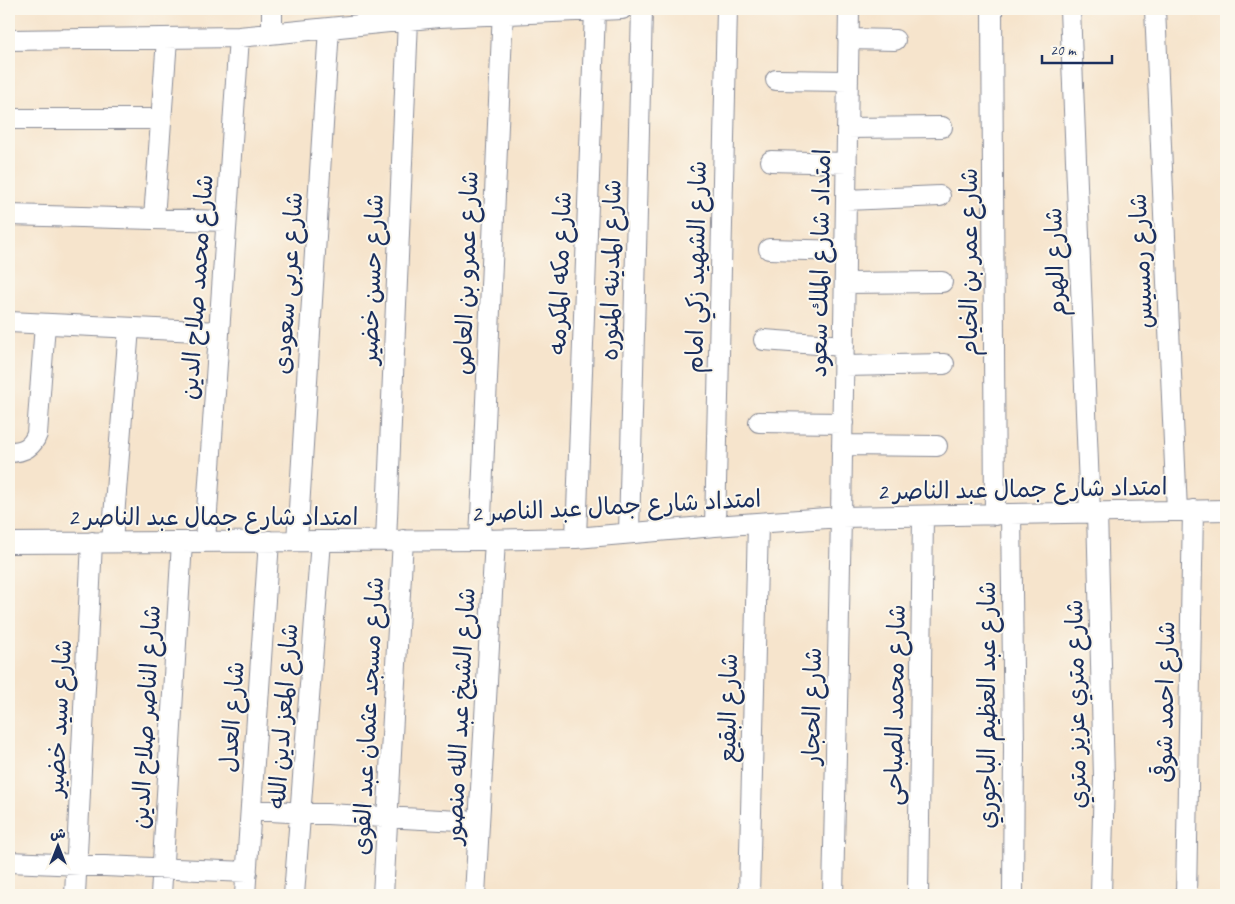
<svg xmlns="http://www.w3.org/2000/svg" width="1235" height="904" font-family="Caveat,'Playpen Sans Arabic',sans-serif">
<rect width="100%" height="100%" fill="#fbf7ec"/>
<filter id="ink" filterUnits="userSpaceOnUse"><feTurbulence type="fractalNoise" baseFrequency=".02" numOctaves="2"/><feDisplacementMap in="SourceGraphic" scale="10" xChannelSelector="R" yChannelSelector="G"/><feConvolveMatrix kernelMatrix="1 2 1 2 8 2 1 2 1" color-interpolation-filters="sRGB"/></filter>
<filter id="wash" filterUnits="userSpaceOnUse"><feTurbulence type="fractalNoise" baseFrequency=".0096" numOctaves="4" result="noise"/><feDisplacementMap in="SourceGraphic" scale="20" xChannelSelector="R" yChannelSelector="G"/><feGaussianBlur stdDeviation="1.12" result="paint"/><feColorMatrix in="noise" values="0 0 0 0 0 0 0 0 0 0 0 0 0 0 0 0 0 1.4 0 .05"/><feComposite in="paint" operator="in"/></filter>
<g filter="url(#wash)">
<rect width="100%" height="100%" fill="#f6e4cc"/>
</g>
<g filter="url(#ink)">
<g fill="none" stroke-linecap="round" stroke-linejoin="round">
<g stroke="#888a95" stroke-width="22">
<path id="street" d="M992,9L995,515
M1070,9L1090,513
M1155,9L1177,511
M272,33V9
M848,39L895,40
M9,40L239,37L439,17L622,9
M776,80L848,81
M9,119H161
M847,128L942,127
M771,161L847,163
M846,200L940,196
M9,215L226,221
M154,218L167,39
M769,249L845,251
M845,283L942,282
M9,322L219,332
M764,340L844,346
M844,366L944,364
M759,422L843,423
M842,445L937,446
M9,452C23,452 32,448 37,434L45,324
M1097,512L1104,778L1101,895
M1011,514L1014,746L1013,895
M715,526L727,9
M629,533L642,9
M576,538L595,10
M480,540L503,9
M205,541L239,37
M297,541L329,28
M386,541L408,20
M112,542L129,328
M9,543L480,540L576,538L715,526L841,517L1226,510
M251,810L479,822
M9,862L247,872
M75,895L92,542
M161,895L182,542
M245,895L269,541
M294,895L321,541
M383,895L403,540
M475,895L495,540
M749,895L758,523
M833,895L841,517L849,9
M918,895L923,516
M1186,895L1193,510"/>
</g>
<use href="#street" stroke="#fff" stroke-width="20"/>
</g>
</g>
<g text-anchor="middle" dominant-baseline="central" stroke-width="4" stroke-linejoin="round" paint-order="stroke">
<g font-size="24" fill="#1b2f5e" stroke="#fbf7ec">
<text transform="translate(1141 261) rotate(-93)">شارع رمسيس</text>
<text transform="translate(969 262) rotate(-90)">شارع عمر بن الخيام</text>
<text transform="translate(1055 262) rotate(-92)">شارع الهرم</text>
<text transform="translate(820 263) rotate(-89)">امتداد شارع الملك سعود</text>
<text transform="translate(696 267) rotate(-89)">شارع الشهيد زكي امام</text>
<text transform="translate(611 270) rotate(-89)">شارع المدينه المنوره</text>
<text transform="translate(466 273) rotate(-88)">شارع عمرو بن العاص</text>
<text transform="translate(560 273) rotate(-88)">شارع مكه المكرمه</text>
<text transform="translate(372 279) rotate(-88)">شارع حسن خضير</text>
<text transform="translate(288 283) rotate(-86)">شارع عربى سعودى</text>
<text transform="translate(197 287) rotate(-86)">شارع محمد صلاح الدين</text>
<text transform="translate(1022 489) rotate(-1)">امتداد شارع جمال عبد الناصر 2</text>
<text transform="translate(616 506) rotate(-3)">امتداد شارع جمال عبد الناصر 2</text>
<text x="213" y="517">امتداد شارع جمال عبد الناصر 2</text>
<text transform="translate(1165 702) rotate(-89)">شارع احمد شوقى</text>
<text transform="translate(1076 704) rotate(-91)">شارع متري عزيز متري</text>
<text transform="translate(895 705) rotate(-89)">شارع محمد الصباحى</text>
<text transform="translate(987 705) rotate(-90)">شارع عبد العظيم الباجوري</text>
<text transform="translate(812 706) rotate(-89)">شارع الحجار</text>
<text transform="translate(728 708) rotate(-89)">شارع البقيع</text>
<text transform="translate(283 716) rotate(-86)">شارع المعز لدين الله</text>
<text transform="translate(368 716) rotate(-87)">شارع مسجد عثمان عبد القوى</text>
<text transform="translate(460 716) rotate(-87)">شارع الشيخ عبد الله منصور</text>
<text transform="translate(146 717) rotate(-87)">شارع الناصر صلاح الدين</text>
<text transform="translate(232 717) rotate(-86)">شارع العدل</text>
<text transform="translate(59 718) rotate(-87)">شارع سيد خضير</text>
</g>
</g>
<rect width="1235" height="904" fill="none" stroke="#fbf7ec" stroke-width="30"/>
<g transform="translate(58 846)" stroke="#fbf7ec" stroke-width="4" paint-order="stroke">
<path d="M0-4L9 19L0 12L-9 19Z" fill="#1b2f5e"/>
<text y="-8" font-size="14" font-weight="bold" text-anchor="middle" fill="#1b2f5e">ش</text>
</g>
<path d="M1042 55v8h70v-8" fill="none" stroke="#1b2f5e" stroke-width="2.5"/>
<text x="1050" y="55" font-size="15" fill="#1b2f5e" stroke="#fbf7ec" stroke-width="4" paint-order="stroke">20 m</text>
</svg>
